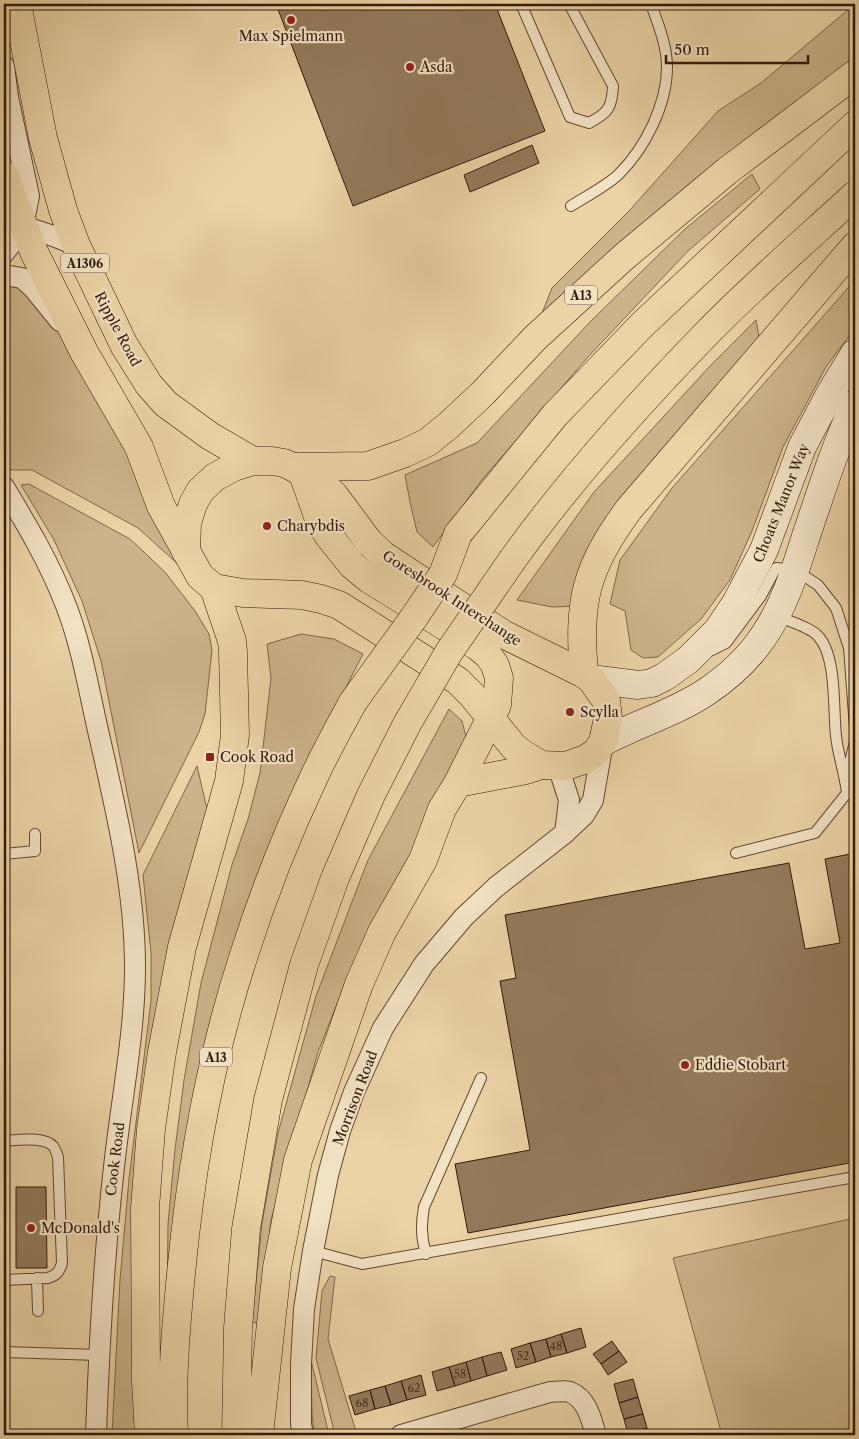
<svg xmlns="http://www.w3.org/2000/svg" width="859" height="1439" font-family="'Libre Caslon Text',serif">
<rect width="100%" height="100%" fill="#ebd3a5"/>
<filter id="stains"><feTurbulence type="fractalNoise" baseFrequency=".004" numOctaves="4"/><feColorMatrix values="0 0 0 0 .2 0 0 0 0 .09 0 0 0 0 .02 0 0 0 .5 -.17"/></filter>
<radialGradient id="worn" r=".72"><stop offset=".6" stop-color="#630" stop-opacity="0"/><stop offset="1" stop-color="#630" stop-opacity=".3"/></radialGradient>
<path fill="#ccb38b" stroke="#80664b" d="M855,4V56L760,131L536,328L552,288L629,211L718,111L761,83Z
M752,174L760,189L688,251L587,358L481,481L433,547L417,532L410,502L405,475L477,443L590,322L685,229Z
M855,280V328L826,367L783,447L752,531L730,580L701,619L658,657L643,658L631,650L625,611L610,604L620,560L672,488Z
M13,285H24L116,408L179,565L138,528L32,470H11L4,453V289Z
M756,320L761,348L615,520L580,606L552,607L517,600L594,492L711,365Z
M29,484L130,539L165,572L195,611L209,634L212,650L205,714L199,732L139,853L101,661L82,601L54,540L21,485Z
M301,634L334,639L363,654L301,775L259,880L167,1311L168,1224L175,1149L184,1080L201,983L232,865L248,819L260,773L271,678L267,644Z
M449,709L462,721L466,737L439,809L345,984L318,1052L271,1220L259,1324L252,1322L262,1223L278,1133L316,996L368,860Z
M197,766L210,822L161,1041L146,1435H112L120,1280L129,1179L151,1001V953L143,875Z
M855,1218V1435H722L673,1258Z
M330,1276L335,1277L328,1339L357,1435H335L316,1358L322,1291Z
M311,1360L329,1435H314L312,1413Z"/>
<path fill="#937a5b" stroke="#33190b" d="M276,4H495L545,131L353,206Z
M532,145L539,163L470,192L464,175Z
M855,853V1162L468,1233L455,1164L530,1150L500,981L516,978L505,915L789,863L805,949L840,943L825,859Z
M16,1187H46L47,1268H16Z
M581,1328L586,1347L567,1353L561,1334Z
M561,1334L567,1353L551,1357L546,1339Z
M546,1339L551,1357L536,1362L530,1343Z
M612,1341L619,1351L601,1364L593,1354Z
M530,1343L536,1362L516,1368L511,1349Z
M619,1351L627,1362L608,1375L601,1364Z
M501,1352L507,1370L487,1376L482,1357Z
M482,1357L487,1376L471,1381L466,1362Z
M466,1362L471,1381L455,1386L449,1367Z
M449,1367L455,1386L437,1391L432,1372Z
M421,1375L426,1395L407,1400L401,1381Z
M633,1379L638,1397L619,1403L614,1384Z
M401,1381L407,1400L391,1405L385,1386Z
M385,1386L391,1405L375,1409L370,1390Z
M370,1390L375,1409L355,1415L349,1396Z
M638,1397L643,1414L624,1419L619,1403Z
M643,1414L647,1428L628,1434L624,1419Z
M647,1428L649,1435H629L628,1434Z"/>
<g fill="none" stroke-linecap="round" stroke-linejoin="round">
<g stroke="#614832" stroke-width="12">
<path id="lane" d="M521,4L570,117L589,123C608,113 612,108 613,86L569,4
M571,206C585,197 608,185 619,174C645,148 667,105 667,67C667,45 658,24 651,4
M712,650L726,643L761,596L776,568L795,570L818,585L836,608L849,648L855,728
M846,777L855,742
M736,853L815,833L847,793C845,774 838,755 836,736C833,709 837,656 818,636C810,627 788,621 777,616
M4,854L35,851V834
M4,1141C16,1140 44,1136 53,1146C56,1149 56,1153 58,1157L62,1263C60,1271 57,1275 48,1278L4,1280
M313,1251L362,1264L855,1177
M426,1254C421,1237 421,1224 424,1207L481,1078
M37,1278L38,1311
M4,1352L99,1355"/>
</g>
<g stroke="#614832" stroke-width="22">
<path id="street" d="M4,66L8,97L29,196L23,226L16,238L4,253
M4,227L23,226L53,236L76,245
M4,275L22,278L34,289L60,321
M4,487C27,525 49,562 65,603C81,643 88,686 97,726C115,806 135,886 135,967C135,1034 121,1101 114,1167C104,1256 99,1346 96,1435
M558,766L569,800L565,833
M303,1435L301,1424V1364L304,1309L313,1251L328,1175L340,1131L354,1092L383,1028L424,964L464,917L496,887L565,833L584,815L593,800L603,742
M401,1435L550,1392C556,1392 564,1390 570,1392C588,1400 591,1419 596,1435"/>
</g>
<g stroke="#33190b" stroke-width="29">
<path id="secondary" d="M591,679L638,685L652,683L664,677L688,660L718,630L736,603L764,550L802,447L830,394L855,353
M603,742C636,724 675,713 706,692C727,678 749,658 763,637C784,607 795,571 806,536C821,492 835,447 855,404"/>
</g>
<g stroke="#33190b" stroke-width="29">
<path id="primary" d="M17,4L43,138L63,210L76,245L124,345L149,385L166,404L210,436L253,461
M4,175L34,252L84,352L139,447L161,506L200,576L214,588L243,593L302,595L321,599L339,605L458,681L472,695L513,746L520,752L541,765L566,766L586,759L596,752L603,742L608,718L606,700L591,679L584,674L503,634L384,556L369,542L334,495L325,487L293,467L284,463L272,461H253L234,467L215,477L200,491L193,504L187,523L186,552"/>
</g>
<g stroke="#33190b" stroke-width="29">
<path id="highway" d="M293,467L368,466L405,453L428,442L449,425L483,393L535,338L625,256L727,171L855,74
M458,534L555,415L643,324L855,125
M513,559C571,478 639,403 708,332C755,284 806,240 855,195
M584,674C578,601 585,569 629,509L855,246
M458,783L526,770L541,765
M149,1435L146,1381L145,1208L151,1129L162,1052L182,947L229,781L235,735L233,652L232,641L214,588
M174,1435C171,1383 176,1326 181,1274C191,1167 210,1058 244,955C263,895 287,834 314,777C326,751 340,726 353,702
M236,1435L238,1328L246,1229L268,1100L304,965L335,878L371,795L407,724
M259,1435L277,1268L298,1160L359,984L382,932L423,860L442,809L458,783L497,705L499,678L495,665L488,655L477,646L369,579L352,565L328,535L320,522L303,474"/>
</g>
<use href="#lane" stroke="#f2e2c4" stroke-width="10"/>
<use href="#street" stroke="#f2e2c4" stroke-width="20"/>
<use href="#secondary" stroke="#f2e2c4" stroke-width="28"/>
<use href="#primary" stroke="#ebd3a5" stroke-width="28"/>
<use href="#highway" stroke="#ebd3a5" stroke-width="28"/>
<g stroke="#33190b" stroke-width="29" stroke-linecap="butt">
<path id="highway-bridge" d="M353,702L415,616L443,574L458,534
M407,724L449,652L513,559"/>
</g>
<use href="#highway-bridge" stroke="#ebd3a5" stroke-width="28"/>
</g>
<g fill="#8f2418" stroke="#f2e2c4" stroke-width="2">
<circle cx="291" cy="20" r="5"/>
<circle cx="410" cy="67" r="5"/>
<circle cx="267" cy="526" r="5"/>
<circle cx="570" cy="712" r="5"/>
<rect x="205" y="752" width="10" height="10" rx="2.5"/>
<circle cx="685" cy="1065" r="5"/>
<circle cx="31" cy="1228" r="5"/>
</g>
<g text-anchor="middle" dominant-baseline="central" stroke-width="4.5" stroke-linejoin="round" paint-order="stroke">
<g font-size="11" fill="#4b311f">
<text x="556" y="1346">48</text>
<text x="523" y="1356">52</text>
<text x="460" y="1374">58</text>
<text x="414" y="1388">62</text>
<text x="362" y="1403">68</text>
</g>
<g fill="#f2e2c4" stroke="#6c5542" stroke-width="1">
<rect x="61" y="253.5" width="48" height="19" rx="4"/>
<rect x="565" y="285.5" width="32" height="19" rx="4"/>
<rect x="200" y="1047.5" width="32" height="19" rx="4"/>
</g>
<g font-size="12" font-weight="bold" fill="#33190b">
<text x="85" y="263">A1306</text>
<text x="581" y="295">A13</text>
<text x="216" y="1057">A13</text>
</g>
<g font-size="14" fill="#33190b" stroke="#f2e2c4" text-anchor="start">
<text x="291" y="36" text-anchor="middle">Max Spielmann</text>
<text x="420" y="67">Asda</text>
<text x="277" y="526">Charybdis</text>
<text x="580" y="712">Scylla</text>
<text x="220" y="757">Cook Road</text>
<text x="695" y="1065">Eddie Stobart</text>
<text x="41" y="1228">McDonald's</text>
</g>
<g font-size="14" fill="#33190b" stroke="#f2e2c4">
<text transform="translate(118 329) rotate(62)">Ripple Road</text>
<text transform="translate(781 503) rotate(-68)">Choats Manor Way</text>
<text transform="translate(452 598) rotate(33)">Goresbrook Interchange</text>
<text transform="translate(355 1098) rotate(-69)">Morrison Road</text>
<text transform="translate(115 1159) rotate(-83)">Cook Road</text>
</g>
</g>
<rect width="859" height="1439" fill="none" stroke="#ebd3a5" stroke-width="20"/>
<rect x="5" y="5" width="849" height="1429" fill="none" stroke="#33190b" stroke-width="2.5"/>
<rect x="10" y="10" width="839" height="1419" fill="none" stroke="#33190b"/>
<path d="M666 55v8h142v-8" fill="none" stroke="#33190b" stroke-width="2.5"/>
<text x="674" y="55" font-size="15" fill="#33190b" stroke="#f2e2c4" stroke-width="4" paint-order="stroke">50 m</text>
<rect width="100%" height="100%" filter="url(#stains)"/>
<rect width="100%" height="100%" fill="url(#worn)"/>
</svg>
